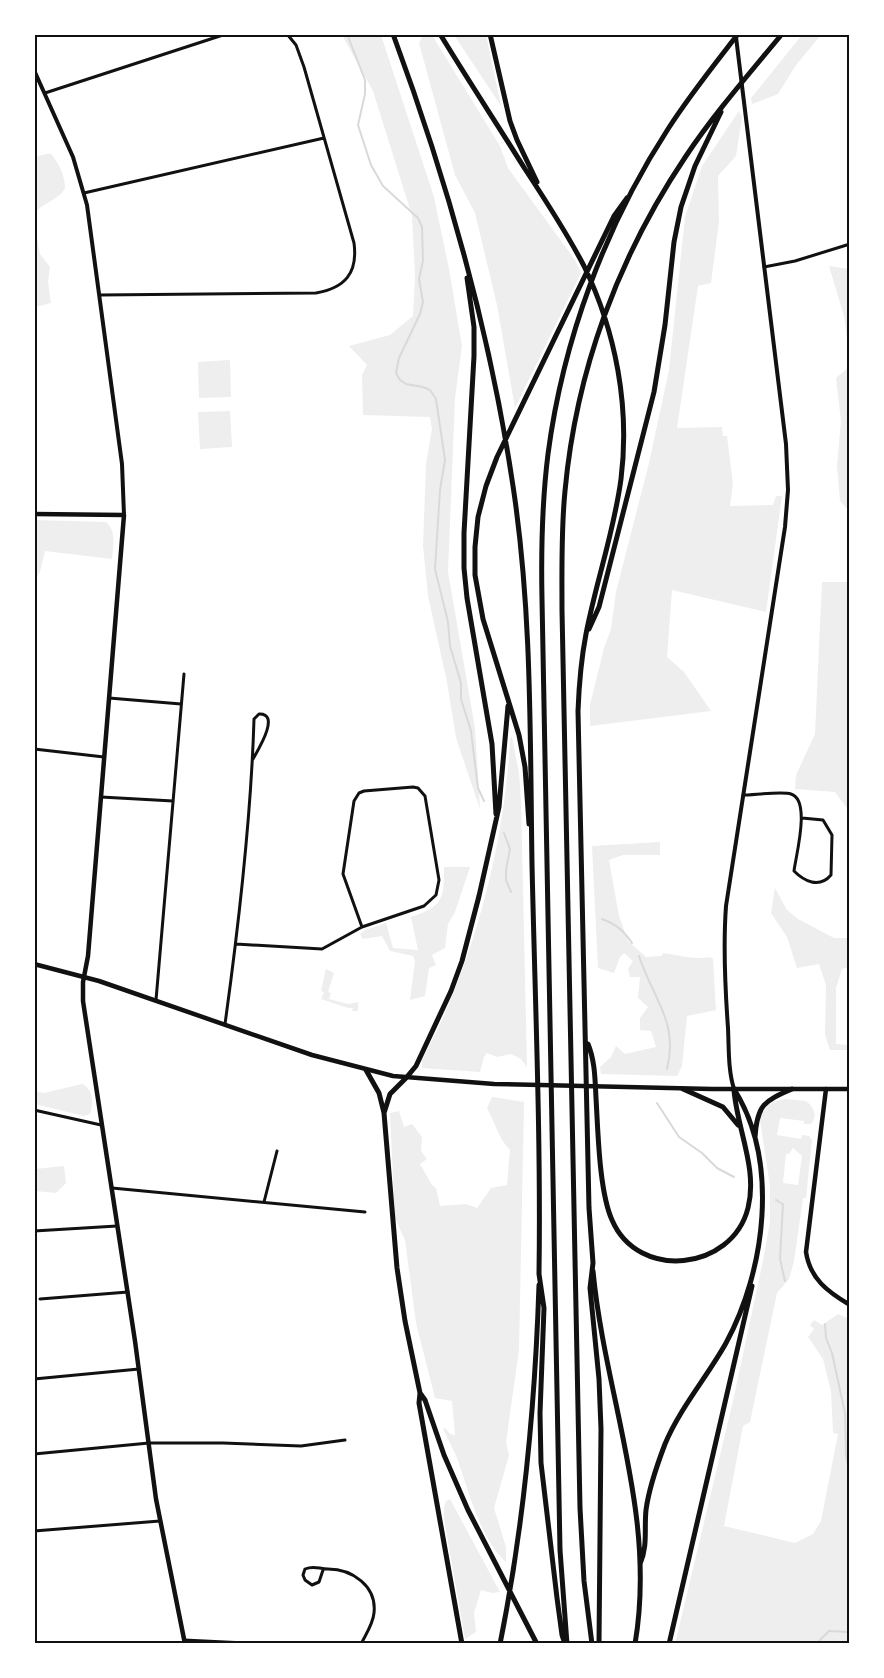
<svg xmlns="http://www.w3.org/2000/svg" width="884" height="1678" font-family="'Asap Condensed',sans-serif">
<rect width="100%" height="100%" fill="#fff"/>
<path fill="#eee" fill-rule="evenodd" d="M342,35H381L434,197L449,269L462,346L455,398L448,572L475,728L480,809L456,738L447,682L428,596L423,546L426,464L432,429L430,417L363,415L362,375L367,365L349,346L390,335L413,316L415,276L412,216L373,91Z
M423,35H432L500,146L508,168L575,260L581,273L515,408L497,305L475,213L455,175L419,43Z
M454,35H486L501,106Z
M802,35H821L796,65L778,94L752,104L751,98Z
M739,111L742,117L736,156L718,176L719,222L711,283L698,286L677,428L722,427L723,436H727L733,484L730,506L773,505L776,496H782L766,612L672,590L667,657L684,672L711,711L590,726V705L604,648L611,629L616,592L649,463L669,370L685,217L702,166Z
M46,154H51C59,163 65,176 65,188C58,202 40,202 35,215V157Z
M34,220L40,254L50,267L48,282L51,303L35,307Z
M829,266L849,269V353L844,316Z
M230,360L231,397L199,398L198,362Z
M849,367V511L840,501L837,466L841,421L836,378Z
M230,411L232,447L200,449L198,412Z
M35,520L106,522C117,532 113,546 112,559L45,551L40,572L35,579Z
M822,582H849V811L835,792L795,789L796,775L815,734Z
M512,737L519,773L521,801L527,1067L521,1059L511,1054L497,1057L487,1053L484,1057L480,1072L422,1068V1060C473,966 505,845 510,738Z
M660,842V855H623L609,860L619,916L628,941L646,957L662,956L663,953C680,955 691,960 710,957L713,959L716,1010L687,1016L682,1066L677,1076L601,1074L600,1067L611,1057L616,1046L625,1054L656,1047L651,1031L640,1030V1018L648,1007L638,998L640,977H630L628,969L633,961L624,953L620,957L614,973L598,968L592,846Z
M444,867H470L455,912L448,924L445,948L432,955L436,965L429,968L425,996L410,1000L415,961L413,956L390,951L382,936L363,939L360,934L365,930L386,923L393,948L418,950L411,917C443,906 444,900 444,867Z
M775,888L787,910L798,919L834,938H849V967L842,969L836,988V1044L849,1045V1050H830L825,1035L826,985L819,964L797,968L787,937L771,913Z
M326,969L334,973L328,992L331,993L329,999L348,1004L358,1002V1011H352L353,1008H348L321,999L324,992L321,991Z
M82,1084C93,1088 94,1104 90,1114L84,1116L35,1104V1091L44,1093Z
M492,1097L524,1102L519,1350L506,1442L509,1455L494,1508L506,1547V1562C481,1541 468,1489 457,1458C453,1448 447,1438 443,1428H445L450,1434L455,1435L452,1401L435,1398L416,1323L405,1240L395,1218L390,1113L399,1111L404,1127L412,1124L422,1137L421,1151L427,1159L420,1164L432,1185L436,1188L440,1206L466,1204L477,1208L491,1188L507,1185L510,1150C498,1138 495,1122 487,1108Z
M786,1099L806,1101C814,1107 818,1116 811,1124H804V1121L780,1118L777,1135L801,1139L802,1135L809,1136L812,1140L806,1198H803L794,1261L789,1279L777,1293L750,1422L743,1426L724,1526L795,1543L813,1534L821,1521L838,1434L833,1433L831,1391L823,1359L808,1337L814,1329L810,1325L814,1320L822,1325L838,1314L849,1319L847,1335L850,1352L849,1643L675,1644L733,1401L764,1256L770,1221V1186L760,1120C764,1105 772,1101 786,1099ZM793,1148L802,1156L798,1185L783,1183L786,1154H789Z
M64,1166L66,1183L56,1193L35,1191V1169Z
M450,1499L500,1592L492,1593L481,1590L474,1613L476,1632L465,1639L444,1519V1507L446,1501Z"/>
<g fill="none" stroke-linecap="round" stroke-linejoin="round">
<path stroke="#d9d9d9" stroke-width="2" d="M347,34L365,80V94L358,125L371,165L383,186L418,218L422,227L423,261L419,279L423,302L420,314L399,358L396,373L400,380L406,384L423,387L430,390L436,399L445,460L440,490L435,569L448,622L450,646L461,683V699L471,731L478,788L484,801
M504,833L510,849L506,870V880L511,892
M602,919C616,924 624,931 632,943
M639,956C653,999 679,1022 667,1069
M657,1103L679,1137L702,1153L717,1168L734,1177
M776,1200L783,1204L780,1259L785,1281
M825,1324L826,1338L832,1353L845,1413L846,1455L850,1473
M816,1644L829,1631L850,1632"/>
<path stroke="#111" stroke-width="3" d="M45,93L226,34
M84,193L324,138
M764,267L795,261L850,244
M100,295L316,293C345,288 358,273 354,243L304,67L296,45L287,34
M109,698L181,704
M34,749L104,757
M413,787L418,788L425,796L439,880L436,895L424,906L362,927L343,874L354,801L359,793L364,791Z
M743,795C753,795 783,791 791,794C811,800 796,855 794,871C804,881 819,889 831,875L832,835L823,820L802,818
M101,797L173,801
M236,944L322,949L362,927
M156,1000L184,674
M225,1024C239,923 251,821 254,719L259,714C281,713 258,750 253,759
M34,1110L101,1125
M112,1188L365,1212
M264,1202L277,1151
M34,1231L117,1226
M40,1299L128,1292
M34,1379L139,1369
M34,1454L149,1443H223L301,1446L345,1440
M34,1531L160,1521
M323,1570L319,1582L312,1585L305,1580L303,1575L305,1569C314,1565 319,1569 328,1569C352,1569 377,1586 374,1613C373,1624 366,1634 361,1644
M184,1640L264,1644"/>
<path stroke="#111" stroke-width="4" d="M34,70L73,157L87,205L122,464L124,515
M734,1089C728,1070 729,1049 728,1028C725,987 723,947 726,906L785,527L788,490L786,444L736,37"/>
<path stroke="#111" stroke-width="4.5" d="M34,514L124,515L88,956L83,982V1001L135,1341L156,1499L185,1644
M826,1089L806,1252C810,1279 828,1292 850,1305"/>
<path stroke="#111" stroke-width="4.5" d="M34,964L99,981L312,1055L393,1076L494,1084L712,1089H850"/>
<path stroke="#111" stroke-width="5" d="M393,34C447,180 490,332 513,486C532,611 530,737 532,864C535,1000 541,1137 539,1274L544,1308L540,1413L541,1463L557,1598L562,1635L565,1644
M440,34C468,80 497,124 525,169C546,201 567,233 584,266C616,332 630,407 621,479C614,532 596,582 586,634C581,660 579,685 578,711L589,1208L593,1263L590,1288L599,1379L601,1429L599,1644
M490,34L510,121L517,140L537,182
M467,278L474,327V356L464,533V568L467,598L492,744L496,814
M589,629L599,607L654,392L665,325L674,242L681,207L695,166L721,112
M529,824L525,767L519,735L483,619L475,575V547L478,517L486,486L497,457L614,216L627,198
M588,1044C595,1061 595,1079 596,1098C598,1130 599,1191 612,1220C638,1281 732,1271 748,1208C758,1169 737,1129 734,1090
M366,1070L379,1093L384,1113L397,1268L405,1321L420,1393L419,1403L462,1644
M683,1089L723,1107L738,1125
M384,1113L390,1094L406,1078L416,1066L451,991L462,961L479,896L499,807L508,706
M755,1137C757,1105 764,1101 792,1089
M593,1271C605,1397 657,1515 635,1644
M420,1393L425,1400L444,1455L468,1510L537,1644
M640,1564C648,1546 644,1529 646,1510C649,1487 657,1465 665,1444C680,1408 707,1377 726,1343C765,1271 780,1162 734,1089
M500,1644C524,1525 535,1406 539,1285
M567,1644L560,1550L542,599C541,550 542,502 548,454C563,340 605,226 668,129C689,96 714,65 738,34
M592,1644L584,1581L580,1508L562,610C562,570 561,531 565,491C576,371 618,257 686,156C714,114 749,74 782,34
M669,1644L752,1286"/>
</g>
<rect width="884" height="1678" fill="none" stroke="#ffffff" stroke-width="72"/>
<rect x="36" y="36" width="812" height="1606" fill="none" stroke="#111" stroke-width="2"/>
</svg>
